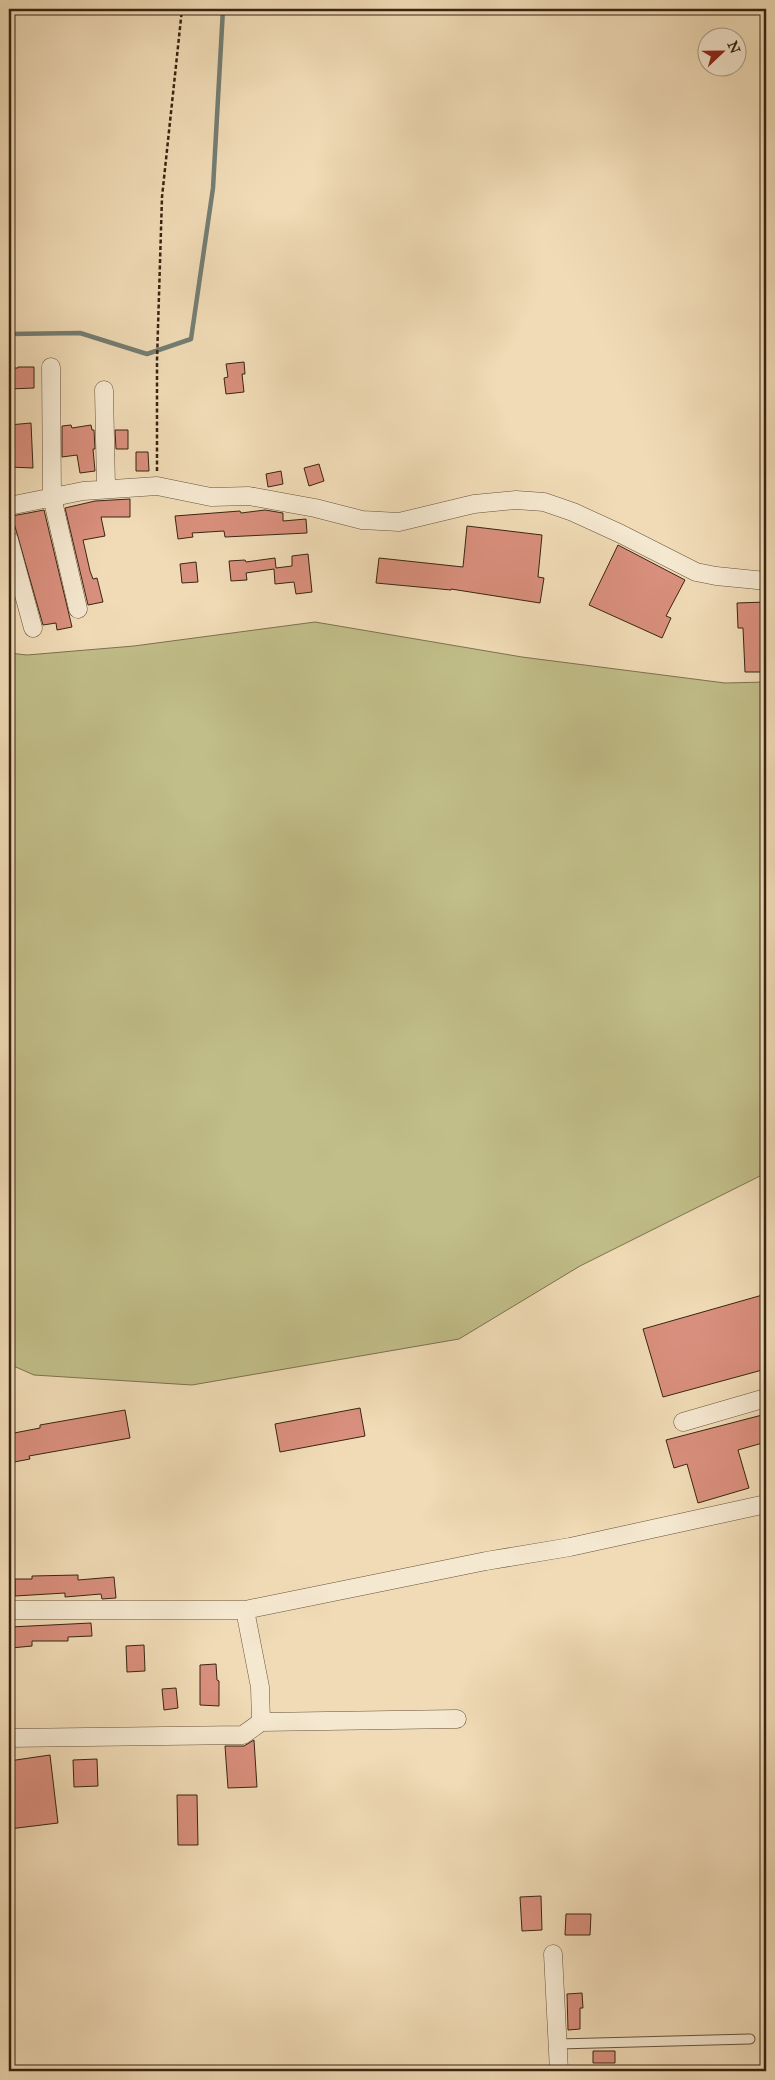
<svg xmlns="http://www.w3.org/2000/svg" width="775" height="2080" font-family="'IM FELL Great Primer',serif">
<rect width="100%" height="100%" fill="#f0dbb6"/>
<filter id="stains"><feTurbulence type="fractalNoise" baseFrequency=".004" numOctaves="4"/><feColorMatrix values="0 0 0 0 .2 0 0 0 0 .09 0 0 0 0 .02 0 0 0 .5 -.17"/></filter>
<radialGradient id="worn" r=".72"><stop offset=".6" stop-color="#630" stop-opacity="0"/><stop offset="1" stop-color="#630" stop-opacity=".3"/></radialGradient>
<path fill="#c1be89" stroke="#7d724d" d="M315,622L522,657L725,683L766,682V1173L580,1266L459,1339L192,1385L34,1375L9,1364V653L27,655L134,646Z"/>
<g fill="none" stroke-linecap="round" stroke-linejoin="round">
<path stroke="#747e73" stroke-width="4.5" d="M9,334L80,333L147,354L191,339L213,188L223,9"/>
</g>
<path fill="#d98f7d" stroke="#392511" d="M244,362L245,374H242L244,392L226,394L224,378L228,377L226,364Z
M18,367H34V388L9,389V368H18Z
M31,423L33,468L9,467V425Z
M71,425L72,428L91,425L92,430H94L95,449H93L95,471L80,473L77,455L62,457V426Z
M115,430H128V449H116Z
M136,452H148L149,471H136Z
M319,464L324,481L309,486L304,468Z
M281,471L283,484L268,487L266,474Z
M130,499V517H101L105,536L83,540L90,571L93,579L97,578L103,602L88,605L65,508L95,501Z
M44,510L72,627L57,630L56,623L43,625L12,516Z
M265,510L283,513V521L306,519L307,533L225,537L224,531L192,533L193,537L178,539L175,516L240,511L241,513Z
M467,526L542,535L538,577L544,578L540,603L451,589V590L376,583L379,558L463,567Z
M618,545L685,580L666,616L671,618L662,638L589,605Z
M308,554L312,592L296,594L294,582L275,584L274,569L246,573L247,580L231,581L229,561L245,560L246,562L275,558L276,568L292,566V556Z
M196,562L198,582L182,583L180,564Z
M766,602V672H745L743,628H738L737,603Z
M766,1294V1369L663,1397L643,1329Z
M360,1408L365,1436L280,1452L275,1424Z
M125,1410L130,1438L29,1456L30,1459L9,1463V1434L40,1428V1425Z
M766,1414V1442L738,1450L749,1488L698,1503L687,1464L674,1468L666,1440Z
M78,1575V1580L114,1577L116,1598L102,1599L101,1594L65,1597V1593L15,1596V1579H32V1576Z
M91,1623L92,1636L68,1637V1641H32V1646L11,1648L10,1627Z
M144,1645L145,1671L127,1672L126,1646Z
M216,1664L217,1680L219,1681V1706L200,1705V1665Z
M176,1688L178,1708L164,1710L162,1689Z
M254,1740L257,1787L228,1788L225,1746H244Z
M50,1755L58,1823L9,1829V1761Z
M97,1759L98,1786L74,1787L73,1760Z
M177,1795H197L198,1845H178Z
M541,1896L542,1930L522,1931L520,1897Z
M566,1914H591L590,1935H565Z
M582,1993L583,2008H580V2029L568,2030L567,1994Z
M593,2051H615V2063H593Z"/>
<g fill="none" stroke-linecap="round" stroke-linejoin="round">
<g stroke="#67523a" stroke-width="11">
<path id="lane" d="M558,2044L750,2039"/>
</g>
<g stroke="#67523a" stroke-width="19">
<path id="street" d="M51,367L52,497L78,609
M104,390L106,488
M9,506L83,491L157,486L211,497L249,496L315,508L362,520L399,522L474,504L516,500L544,502L573,512L621,534L696,572L716,576L766,581
M9,540L33,628
M683,1422L766,1398
M9,1610H245L486,1561L570,1547L766,1504
M261,1722L457,1719
M9,1738L243,1735L261,1722L260,1687L245,1610
M553,1954L559,2071"/>
</g>
<path stroke="#392511" stroke-width="2.5" stroke-dasharray="4 2.5" stroke-linecap="butt" d="M157,471V360L162,197L182,9"/>
<use href="#lane" stroke="#f5e8d0" stroke-width="9"/>
<use href="#street" stroke="#f5e8d0" stroke-width="18"/>
</g>
<rect width="775" height="2080" fill="none" stroke="#f0dbb6" stroke-width="30"/>
<rect x="10" y="10" width="755" height="2060" fill="none" stroke="#392511" stroke-width="2.5"/>
<rect x="15" y="15" width="745" height="2050" fill="none" stroke="#392511"/>
<g transform="translate(722 52) rotate(68)"><circle r="24" fill="#f5e8d0" stroke="#aa9a84"/>
<path d="M0-4L9 19L0 12L-9 19Z" fill="#8f2418"/>
<text y="-8" font-size="14" font-weight="bold" text-anchor="middle" fill="#392511">N</text>
</g>
<rect width="100%" height="100%" filter="url(#stains)"/>
<rect width="100%" height="100%" fill="url(#worn)"/>
</svg>
